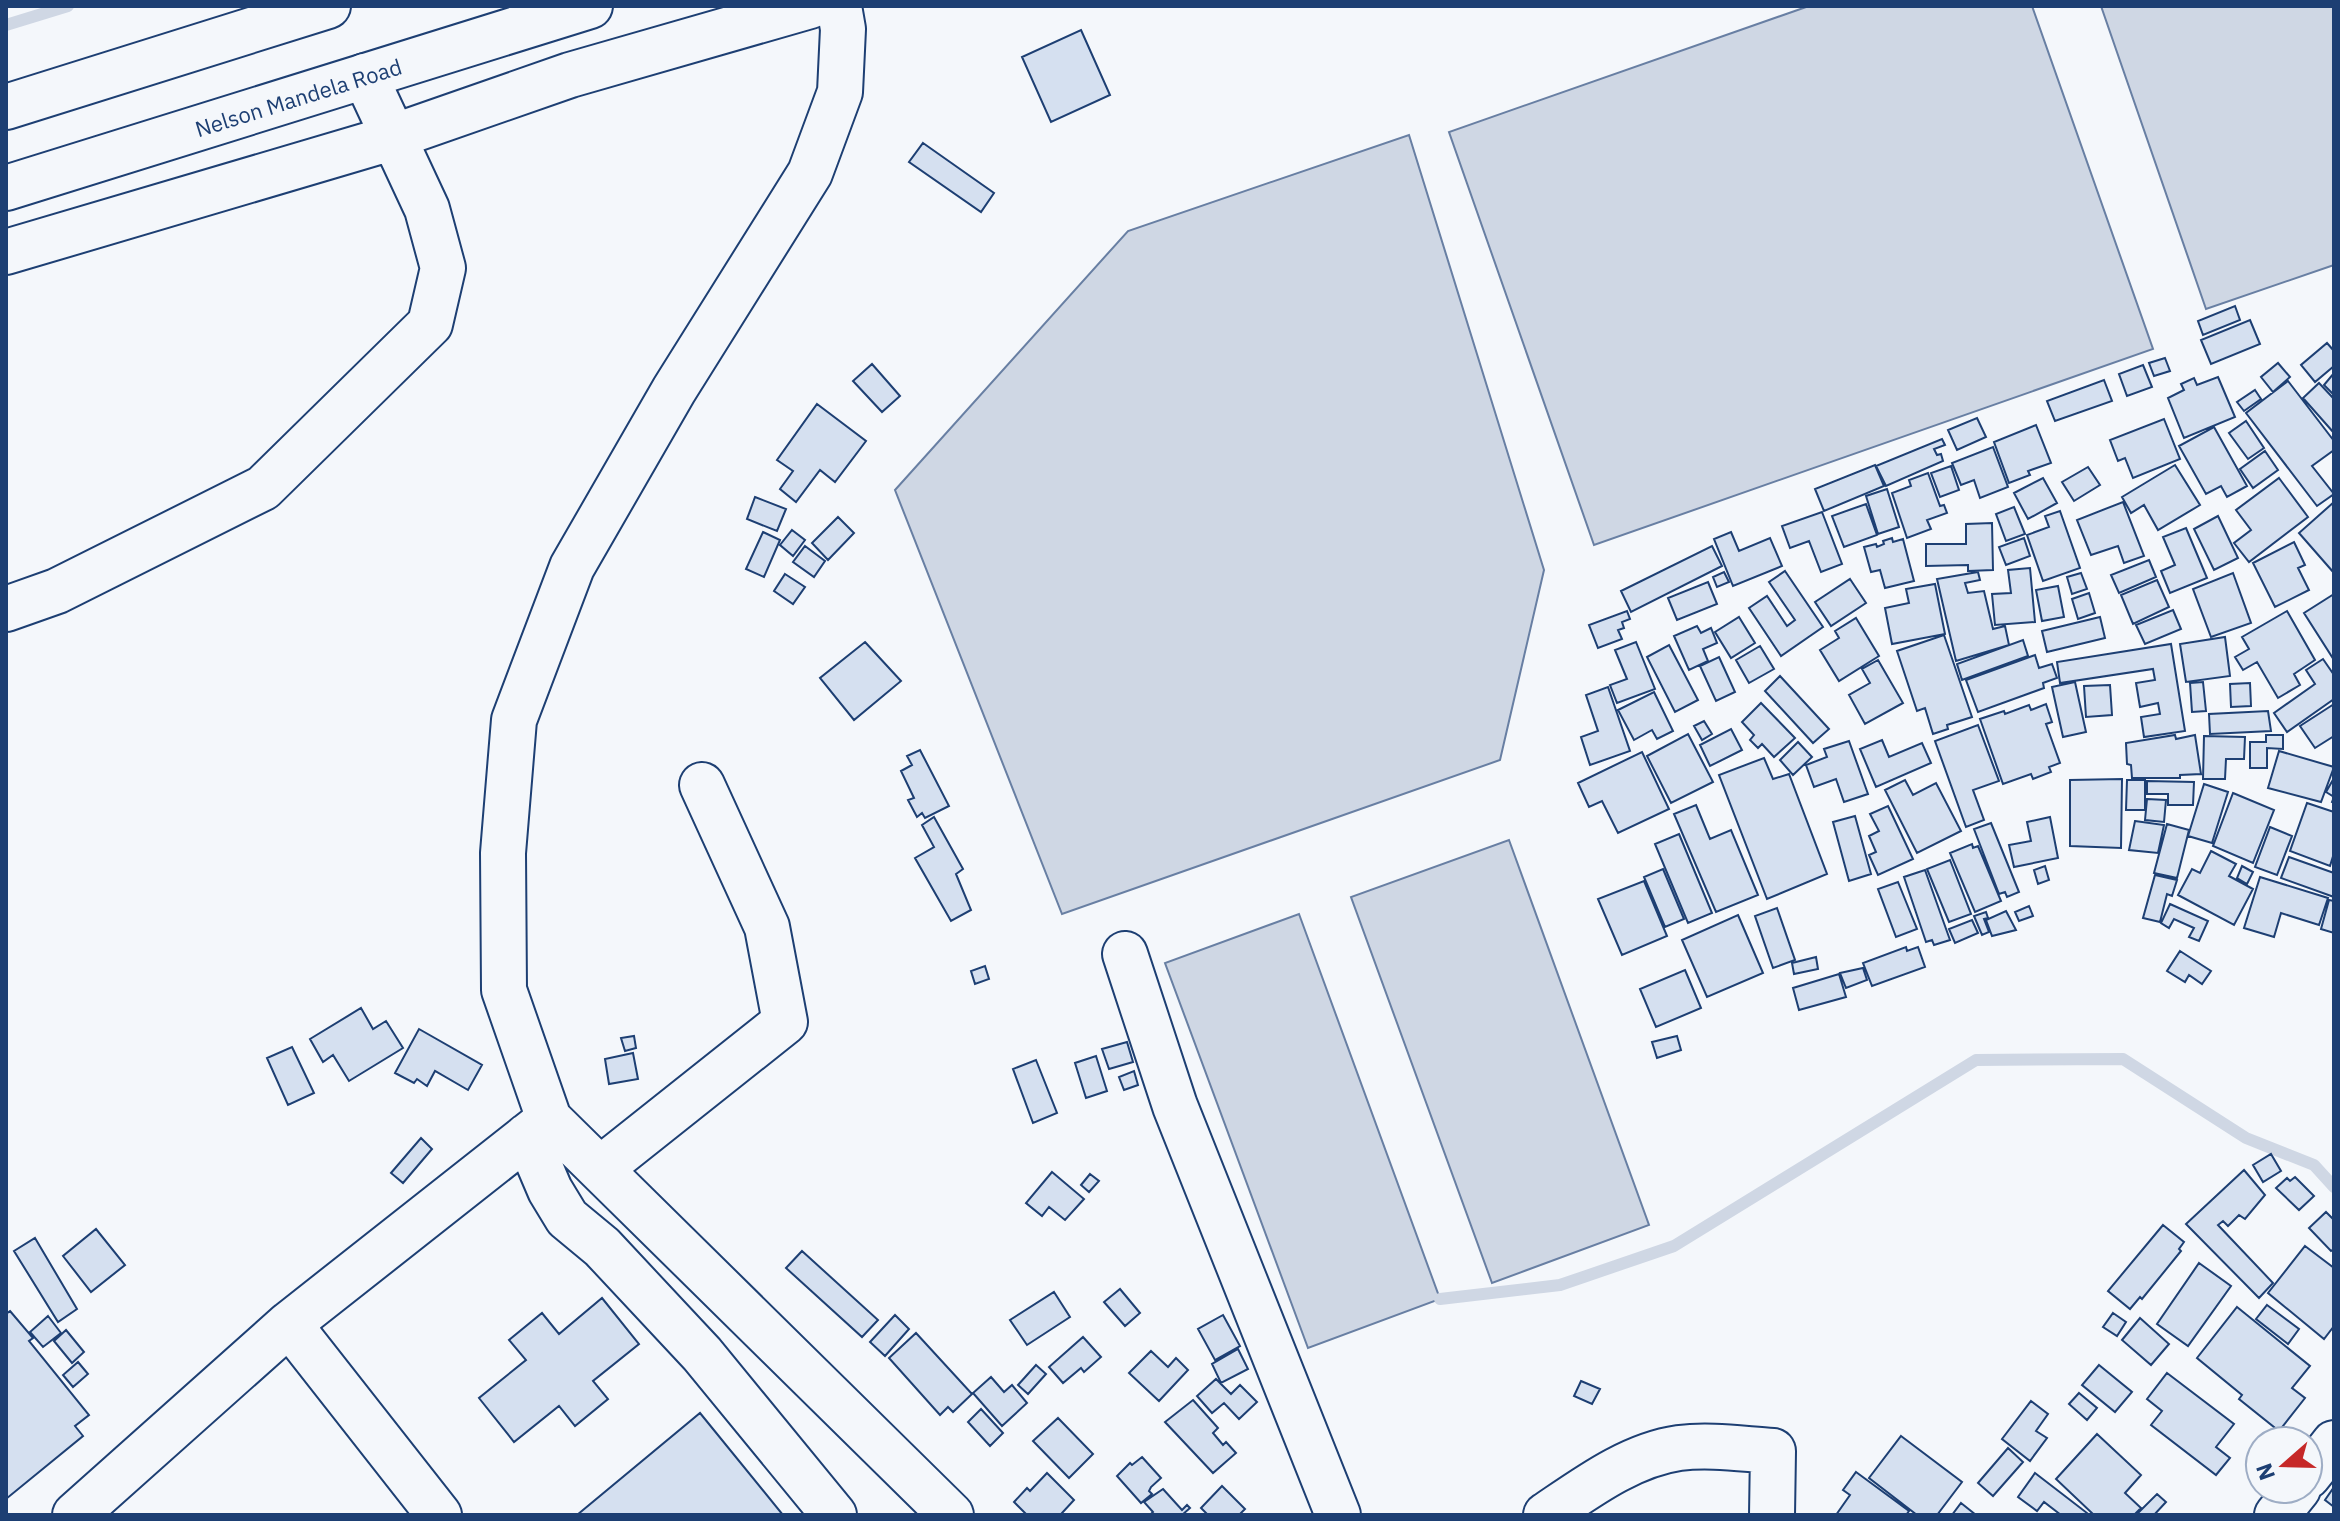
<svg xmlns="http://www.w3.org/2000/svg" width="2340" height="1521" font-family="'IBM Plex Sans',sans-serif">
<rect width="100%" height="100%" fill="#f4f7fb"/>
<path fill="#cfd7e4" stroke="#687fa3" stroke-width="2" d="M1809,6H2032L2153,349L1594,545L1449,132Z
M2101,6H2334V265L2206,309Z
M1409,135L1544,570L1500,760L1062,914L895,490L1128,231Z
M1509,840L1649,1225L1492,1283L1351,897Z
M1299,914L1440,1299L1308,1348L1165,963Z"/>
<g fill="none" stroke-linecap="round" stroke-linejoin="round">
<path stroke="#cfd7e4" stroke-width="12" d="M6,25L68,6
M1440,1299L1560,1285L1674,1246L1976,1060L2123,1059L2246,1138L2314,1165L2334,1187"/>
</g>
<path fill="#d5e0f0" stroke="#1d3f73" stroke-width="2" d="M1081,30L1110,95L1051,122L1022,57Z
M923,143L994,193L981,212L909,162Z
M2235,306L2240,320L2203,335L2198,321Z
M2250,320L2260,344L2211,364L2201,340Z
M2327,343L2334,351V366L2315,382L2301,365Z
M2165,358L2170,371L2154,376L2149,363Z
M2278,363L2290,377L2273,392L2261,377Z
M872,364L900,396L882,412L853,381Z
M2143,365L2152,387L2127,396L2119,374Z
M2334,373V395L2324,385Z
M2218,377L2235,417L2184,438L2168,398L2184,390L2181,384L2194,378L2197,385Z
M2104,380L2112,401L2055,421L2047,401Z
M2288,381L2334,441V450L2312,466L2334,494L2317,506L2246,413Z
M2319,383L2334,399V433L2303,398Z
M2255,390L2261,399L2244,411L2237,402Z
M817,404L866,441L835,482L820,470L796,502L780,489L793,471L777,460Z
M1977,418L1986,437L1957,450L1948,430Z
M2164,419L2180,459L2133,478L2125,458L2118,461L2110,440Z
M2246,421L2264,448L2248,459L2229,433Z
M2036,425L2051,463L2028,471L2030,475L2009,483L1994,442Z
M2214,427L2247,486L2227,497L2221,486L2206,494L2179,446Z
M1942,439L1945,445L1934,449L1937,455L1941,454L1943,461L1886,486L1876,466Z
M1993,447L2008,487L1980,498L1974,480L1961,485L1952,463Z
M2265,451L2278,470L2253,488L2240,469Z
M1875,465L1884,486L1824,511L1815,489Z
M2175,465L2200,505L2158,530L2144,505L2131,513L2122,497Z
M1951,466L1959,490L1940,497L1931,473Z
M2088,467L2100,485L2074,501L2062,482Z
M1928,473L1940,506L1944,505L1947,513L1927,520L1931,529L1907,538L1892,493L1911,486L1909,480Z
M2043,478L2057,503L2028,519L2014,493Z
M2279,478L2308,517L2249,562L2234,543L2251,530L2236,510Z
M1887,489L1899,527L1878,534L1866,496Z
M755,497L786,509L777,531L747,519Z
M2123,502L2144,556L2124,563L2118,546L2091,555L2077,520Z
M2334,502V573L2299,533Z
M1866,504L1877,535L1844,547L1832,516Z
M2014,507L2025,534L2006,541L1996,514Z
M2060,511L2080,568L2043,581L2027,535L2049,527L2045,516Z
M1822,512L1842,564L1821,572L1809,541L1790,548L1782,526Z
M2218,516L2238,558L2214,570L2194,529Z
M838,517L854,533L828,560L812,543Z
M1992,523L1993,570L1968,571V565L1926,566V544H1966V524Z
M2186,528L2207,578L2170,593L2161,571L2175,565L2163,537Z
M792,530L805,540L793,556L780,545Z
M763,532L780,540L764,577L746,569Z
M1731,532L1739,551L1770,538L1782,566L1733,586L1714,539Z
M1892,538L1893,542L1903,539L1914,581L1885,588L1880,570L1871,572L1864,547L1876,544L1877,547L1884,544L1883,541Z
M2024,538L2030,556L2006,565L1999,547Z
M2294,542L2305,565L2298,568L2309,590L2275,607L2253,563Z
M805,546L825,561L814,577L793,562Z
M1712,546L1722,566L1631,612L1621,591Z
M2149,560L2156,577L2119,593L2111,575Z
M2030,568L2035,622L1995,625L1992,594L2011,593L2008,570Z
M1785,571L1823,627L1781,656L1749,608L1767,596L1787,626L1795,620L1769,582Z
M1724,572L1729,582L1717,587L1713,577Z
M1978,572L1980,580L1965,583L1968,593L1984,591L1993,629L2005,626L2009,645L1956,661L1937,579Z
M2081,573L2087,589L2072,594L2067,577Z
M2233,573L2251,623L2211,637L2193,589Z
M785,574L805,587L793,604L774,591Z
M1850,579L1866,603L1831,626L1815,602Z
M2157,580L2169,607L2133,624L2121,595Z
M1708,582L1717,604L1677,620L1668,598Z
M1935,584L1945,634L1892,644L1885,608L1909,603L1906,589Z
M2058,586L2064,617L2042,621L2036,590Z
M2089,593L2095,613L2078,619L2072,599Z
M2334,594V660L2304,613Z
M2173,610L2181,629L2145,644L2136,625Z
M1627,611L1630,619L1622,622L1624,628L1618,630L1622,639L1598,648L1589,625Z
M2287,611L2315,660L2294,674L2300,685L2278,698L2257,662L2243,670L2235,657L2249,649L2242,637Z
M1739,617L1755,643L1731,658L1715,632Z
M2100,617L2105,638L2047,652L2042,631Z
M1856,618L1879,656L1839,681L1820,650L1839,638L1835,631Z
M1697,626L1701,633L1711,628L1717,643L1703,649L1708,661L1689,670L1674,636Z
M1944,635L1972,717L1947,725L1948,729L1933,734L1925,708L1917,711L1897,651Z
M2225,637L2230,676L2186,682L2180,644Z
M2023,640L2028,656L1962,680L1957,664Z
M865,642L901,681L854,720L820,678Z
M1636,642L1655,689L1617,703L1610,685L1627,679L1615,650Z
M2171,644L2185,731L2144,737L2141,717L2160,714L2158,703L2140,707L2136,683L2155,680L2153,669L2060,683L2057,662Z
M1669,645L1698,700L1675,712L1647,657Z
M1760,646L1774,669L1749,683L1736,660Z
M2035,655L2039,668L2052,664L2057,678L2043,683L2044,688L1978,712L1966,680Z
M1719,657L1735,692L1716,701L1700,666Z
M2323,659L2334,675V699L2287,732L2274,713L2315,684L2306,670Z
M1878,660L1903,703L1865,724L1849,695L1870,683L1862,669Z
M1780,676L1829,729L1813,743L1765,691Z
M2075,682L2086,732L2063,737L2052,687Z
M2203,682L2206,711L2192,712L2190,683Z
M2250,683L2251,706L2231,707L2230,684Z
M2110,685L2112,715L2086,717L2084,686Z
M1608,687L1630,751L1590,765L1581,737L1598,731L1586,695Z
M1654,692L1673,731L1657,739L1652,730L1634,740L1618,710Z
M1761,703L1795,738L1774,757L1762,744L1758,748L1750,740L1754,735L1742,722Z
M2046,704L2052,722L2046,724L2060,763L2049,767L2051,772L2033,779L2031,774L2003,784L1980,719L2004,711L2005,714L2029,705L2031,710Z
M2334,704V736L2315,748L2300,726Z
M2268,711L2271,731L2210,734L2209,714Z
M1704,721L1712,734L1702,740L1694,726Z
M1978,725L1999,781L1973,790L1984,820L1966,827L1935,741Z
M1731,729L1742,750L1710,766L1700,745Z
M1688,734L1713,782L1671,803L1647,756Z
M2175,735L2176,739L2195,735L2201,774L2180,775V778H2132L2131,765L2127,764L2126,743Z
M2266,735H2283V749L2267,748V768H2250V742H2266Z
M2204,736L2245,737L2244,759H2226L2225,779H2203Z
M1882,740L1889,757L1922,743L1931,763L1876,787L1860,749Z
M1849,741L1868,794L1844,802L1836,779L1814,787L1806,765L1827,757L1824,749Z
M1798,742L1812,757L1793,775L1780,760Z
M920,750L949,806L925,818L922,813L917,817L908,800L914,798L901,771L912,765L907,756Z
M2279,751L2334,767L2321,802L2268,788Z
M1642,752L1669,809L1618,833L1602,801L1589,807L1578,783Z
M1764,758L1773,779L1789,774L1827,874L1767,899L1719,775Z
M2334,778V803L2332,802L2334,797L2326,792Z
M2122,779L2121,848L2070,846V780Z
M1905,780L1913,795L1936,783L1961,831L1917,853L1885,790Z
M2127,780H2145V810H2126Z
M2147,781L2194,782L2193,805H2168V794H2147Z
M2204,784L2228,792L2212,843L2188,836Z
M2233,793L2274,810L2253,863L2213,846Z
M2147,799L2166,800L2164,822L2145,820Z
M2307,803L2334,812V853L2330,866L2290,851Z
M1696,805L1710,839L1731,830L1758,895L1716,912L1674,814Z
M1888,806L1913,859L1878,875L1869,855L1876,852L1869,836L1879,831L1870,814Z
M1855,816L1871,874L1849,881L1833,822Z
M934,817L963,869L956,874L971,910L951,921L915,858L934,847L922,825Z
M2050,817L2058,858L2014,867L2009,845L2031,841L2027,822Z
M2135,821L2164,825L2158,853L2129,850Z
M1991,823L2019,892L2007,897L2005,892L1999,894L1974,829Z
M2167,824L2189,830L2177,878L2154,873Z
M2270,827L2292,836L2277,875L2255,867Z
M1679,834L1712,913L1688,923L1655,844Z
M1972,844L1973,848L1978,846L2001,901L1975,912L1950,853Z
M2211,851L2236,864L2229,876L2253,889L2234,925L2178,895L2192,869L2200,873Z
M2289,857L2334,873V897L2281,878Z
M1950,860L1971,914L1949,922L1927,869Z
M2045,866L2049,880L2038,884L2034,870Z
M2242,866L2253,872L2247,884L2237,878Z
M1663,869L1684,919L1665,927L1644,877Z
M1925,870L1950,940L1934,945L1932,940L1926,942L1904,877Z
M2155,875L2177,880L2172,896L2167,894L2160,922L2143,918Z
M2260,877L2328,898L2319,925L2281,913L2274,937L2244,928Z
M1644,881L1667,936L1622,955L1598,899Z
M1898,882L1917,929L1896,937L1878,889Z
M2329,900L2334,901V933L2321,929Z
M2170,904L2208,921L2199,941L2189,937L2194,928L2174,919L2169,928L2161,923Z
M2029,906L2033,916L2019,921L2015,912Z
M1777,908L1795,960L1773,968L1755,916Z
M2006,911L2016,930L1992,936L1986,920Z
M1986,912L1988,918L1984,919L1989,932L1982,935L1974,916Z
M1738,915L1763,973L1707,997L1682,940Z
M1972,920L1978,933L1955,943L1949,929Z
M1906,947L1907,951L1918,947L1925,967L1872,986L1863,963Z
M2180,951L2211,971L2202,984L2189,975L2185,982L2167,971Z
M1816,957L1818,969L1794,974L1792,963Z
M985,966L989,979L975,984L971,971Z
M1863,968L1867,980L1846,988L1840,973Z
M1685,970L1701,1008L1656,1027L1640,989Z
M1839,974L1846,997L1799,1010L1793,988Z
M361,1008L373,1029L386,1021L403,1048L349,1081L333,1055L323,1062L310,1039Z
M419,1029L482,1065L468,1090L435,1071L427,1086L417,1079L414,1083L395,1073Z
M634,1036L636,1048L625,1051L621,1038Z
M1677,1036L1681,1050L1657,1058L1652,1042Z
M1127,1042L1133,1062L1109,1069L1102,1049Z
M292,1047L314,1093L288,1105L267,1058Z
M633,1053L638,1079L609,1084L605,1059Z
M1096,1056L1107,1091L1086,1098L1075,1063Z
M1036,1060L1057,1113L1033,1123L1013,1069Z
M1134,1071L1138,1085L1124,1090L1119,1077Z
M421,1138L432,1149L403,1183L391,1173Z
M2271,1154L2281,1171L2263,1182L2253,1165Z
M2244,1170L2265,1195L2245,1219L2239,1215L2228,1226L2223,1221L2218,1225L2273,1283L2259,1298L2186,1224Z
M1052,1172L1084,1199L1065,1220L1049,1207L1042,1216L1026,1203Z
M1090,1174L1099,1181L1089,1192L1081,1185Z
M2295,1177L2314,1196L2299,1210L2276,1188L2287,1178L2290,1181Z
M2326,1212L2334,1220V1249L2331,1251L2309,1228Z
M2163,1225L2184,1242L2179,1249L2181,1251L2142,1299L2140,1297L2130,1309L2108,1291Z
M96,1229L125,1265L91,1292L63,1256Z
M35,1238L77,1309L58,1322L14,1251Z
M2305,1246L2334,1268V1326L2324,1339L2268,1293Z
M802,1251L878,1320L862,1337L786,1268Z
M2199,1263L2231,1286L2188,1346L2157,1324Z
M1120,1289L1140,1313L1125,1326L1104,1302Z
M1054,1292L1070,1317L1027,1345L1010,1320Z
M602,1298L639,1344L593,1381L608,1399L575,1426L559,1406L514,1442L479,1398L526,1360L509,1340L542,1313L559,1334Z
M2267,1305L2299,1329L2288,1344L2256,1319Z
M2237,1307L2310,1366L2292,1388L2305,1398L2279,1431L2239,1399L2242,1395L2197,1358Z
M10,1311L33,1338L29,1341L89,1415L75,1426L83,1436L6,1499V1314Z
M2113,1313L2126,1322L2117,1336L2103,1327Z
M895,1315L909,1329L885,1356L870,1342Z
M1223,1315L1240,1346L1215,1360L1198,1329Z
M48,1316L61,1333L43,1347L30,1332Z
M2140,1318L2169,1344L2151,1365L2122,1340Z
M66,1330L84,1352L72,1363L54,1341Z
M916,1333L972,1394L953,1412L948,1407L940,1415L889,1358Z
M1083,1337L1101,1357L1084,1372L1081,1368L1063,1383L1049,1367Z
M1238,1349L1248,1369L1221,1383L1212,1364Z
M1151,1351L1168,1367L1176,1358L1188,1370L1159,1401L1129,1373Z
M78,1362L88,1374L73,1387L63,1375Z
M1036,1365L1046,1374L1028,1394L1018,1385Z
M2099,1365L2132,1392L2115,1412L2082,1385Z
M2167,1373L2234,1424L2216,1447L2230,1458L2216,1475L2151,1425L2162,1411L2147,1399Z
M991,1377L1004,1392L1012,1385L1027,1403L1002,1426L973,1393Z
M1216,1379L1231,1394L1240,1385L1257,1402L1239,1419L1224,1403L1212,1413L1197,1396Z
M1581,1381L1600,1389L1592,1404L1574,1396Z
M2079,1393L2097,1408L2087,1420L2069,1404Z
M1193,1400L1218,1428L1213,1433L1223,1445L1226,1442L1236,1453L1213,1473L1165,1422Z
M2031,1401L2048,1414L2036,1431L2047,1438L2030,1461L2002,1439Z
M981,1409L1003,1433L990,1446L968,1422Z
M700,1413L783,1515H577Z
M1058,1418L1093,1454L1069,1478L1033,1441Z
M2097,1434L2141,1475L2125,1493L2141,1508L2134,1515H2094L2056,1479Z
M1901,1436L1962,1482L1937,1515H1917L1869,1478Z
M2008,1448L2023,1462L1993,1496L1978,1483Z
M1142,1457L1161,1478L1151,1487L1149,1491L1152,1494L1141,1503L1117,1476L1130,1463L1132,1465Z
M1856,1472L1909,1511L1906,1515H1836L1850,1495L1843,1490Z
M1047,1473L1074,1500L1062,1513L1064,1515H1027L1014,1502L1027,1488L1030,1491Z
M2035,1473L2087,1513L2085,1515H2061L2044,1502L2037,1511L2018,1497Z
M1222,1486L1245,1509L1239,1515H1208L1201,1508Z
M2334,1487V1507L2325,1500Z
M1163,1489L1182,1510L1187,1505L1190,1508L1182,1515H1150L1153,1512L1144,1502Z
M2157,1494L2166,1502L2154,1515H2136Z
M1961,1503L1976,1515H1952Z"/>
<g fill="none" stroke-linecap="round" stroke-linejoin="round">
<g stroke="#1d3f73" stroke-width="48">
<path id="minor" d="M839,6L843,29L840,92L810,173L674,390L572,567L514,720L503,853L504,990L549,1119L951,1515
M6,252L378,142L570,75L810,6
M6,609L57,591L263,488L430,324L443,268L427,209L365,76
M1125,954L1175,1106L1338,1515
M527,1136L550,1190L567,1218L602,1247L702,1354L834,1515
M600,1169L785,1022L767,927L702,785
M289,1324L439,1515
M2308,1476L2334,1443
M75,1515L289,1324L549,1119
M1546,1515C1586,1488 1630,1455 1679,1448C1710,1444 1742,1449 1773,1451L1772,1515
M2277,1515L2298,1489"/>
</g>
<g stroke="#1d3f73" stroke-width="48">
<g id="major">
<path d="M6,107L328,6"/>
<path id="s1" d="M6,188L590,6"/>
</g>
</g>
<use href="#minor" stroke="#f4f7fb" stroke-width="44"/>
<use href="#major" stroke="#f4f7fb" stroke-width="44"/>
</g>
<g text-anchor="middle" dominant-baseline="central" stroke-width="6" stroke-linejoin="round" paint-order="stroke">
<g font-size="22" fill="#1d3f73" stroke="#f4f7fb">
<text stroke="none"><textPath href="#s1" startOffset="306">Nelson Mandela Road</textPath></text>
</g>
</g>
<rect width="2340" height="1521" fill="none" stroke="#1d3f73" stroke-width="16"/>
<g transform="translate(2284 1465) rotate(250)"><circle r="38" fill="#f4f7fb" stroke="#9eadc5" stroke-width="2"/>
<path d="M0-6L14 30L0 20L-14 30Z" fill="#c62828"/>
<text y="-12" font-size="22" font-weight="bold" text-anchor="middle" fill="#1d3f73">N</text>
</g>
</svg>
